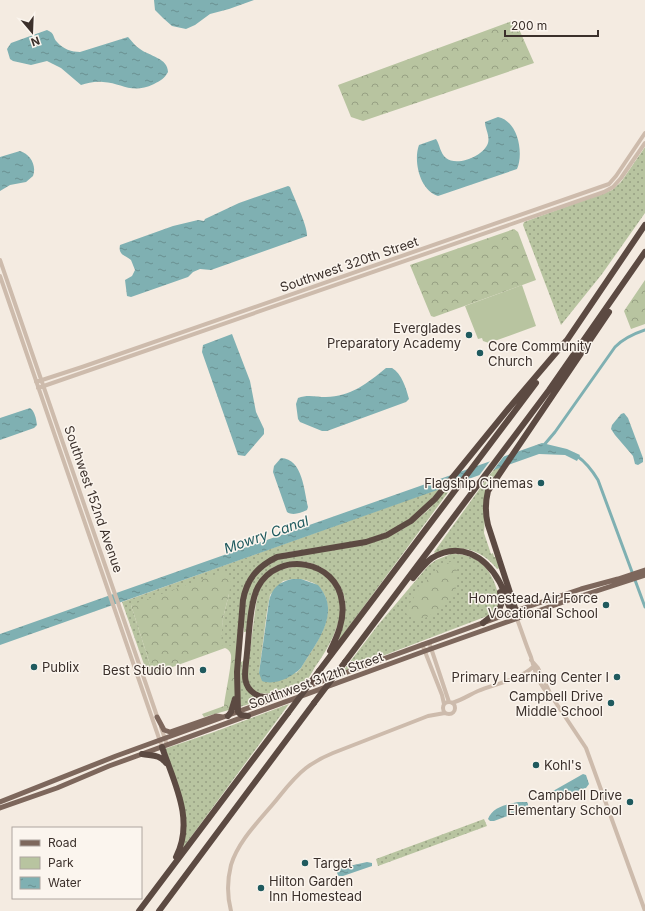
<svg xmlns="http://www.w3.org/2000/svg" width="645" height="911" font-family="Inter,sans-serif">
<defs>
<pattern id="green-dots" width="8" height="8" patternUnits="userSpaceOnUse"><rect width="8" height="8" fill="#b8c4a0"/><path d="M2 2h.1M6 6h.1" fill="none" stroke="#97a083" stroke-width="1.8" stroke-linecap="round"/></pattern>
<pattern id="forest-crowns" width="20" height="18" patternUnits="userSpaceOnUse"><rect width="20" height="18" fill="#b8c4a0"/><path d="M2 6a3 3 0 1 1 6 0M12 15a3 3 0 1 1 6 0" fill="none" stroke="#97a083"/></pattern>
<pattern id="water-ripples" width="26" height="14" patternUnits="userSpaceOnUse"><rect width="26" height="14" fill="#7fb0b2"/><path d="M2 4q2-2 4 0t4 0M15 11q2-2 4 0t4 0" fill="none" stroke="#699091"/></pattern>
</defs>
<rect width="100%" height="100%" fill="#f4ebe1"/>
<path fill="url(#green-dots)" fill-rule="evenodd" d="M645,147V213L602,274L561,325L523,225L524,222L612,190L621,182Z
M501,467L487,488L484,533L491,554L493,553L494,557L497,556L500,568L497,569C482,549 458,543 435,553L434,552L494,469Z
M455,483L339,640C338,626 349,614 344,596C335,565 299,552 272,568C267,572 262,576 259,581C257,586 257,592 255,596C252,608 249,620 246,632H244V628L242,627L247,591L257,573L278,559L383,539C400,532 414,523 427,511C437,502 443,487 455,483Z
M441,488L419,512L395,529L366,540L283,553L248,578L237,649L220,646L223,618L229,594L131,605L153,674L149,675L147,673L122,602Z
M451,554C483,553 496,576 500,604L490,615L343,671L378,625L428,566L436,560Z
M301,566C307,568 316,569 321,572C358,596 334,641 315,667C312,672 309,678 305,682C301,686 292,686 288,688C268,695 249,700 247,673L256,604L259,590L264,582L271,575L282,569ZM292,579C306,579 317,581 324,594C337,619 313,647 301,668L296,673H259L267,611L270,595L283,581Z
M243,661L242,669L243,670V680L259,699L258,701L240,707L239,663Z
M289,704L182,849L186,829L164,749L214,732Z
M484,819L487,826L378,866L376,859Z"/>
<path fill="url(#forest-crowns)" d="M515,20L534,63L363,121L351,117L338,85Z
M514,229L518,232L536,280L434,317L431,316L410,265Z
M645,280V324L631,329L624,311Z
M453,561C457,565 456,568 457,573C457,578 458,584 456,588C451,601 431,617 418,621L407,615L405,610C418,593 432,567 453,561Z
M225,571L229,575L231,582L229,594L223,618L221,645C226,646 232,644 237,649L235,697L229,710L204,717L202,714L224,706C225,695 232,664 231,655C230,651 228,649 225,648L153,674L131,605Z"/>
<path fill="#b8c4a0" d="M522,285L536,326L489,343L483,341L482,338L478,339L465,306Z"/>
<path fill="url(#water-ripples)" d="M154,0H254L229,9L210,14L195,25L186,29L172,26L163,18L155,10Z
M47,30C56,34 52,37 57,42C63,49 72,52 80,52L128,37C132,41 135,46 140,49C149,56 168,58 168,72C165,78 160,81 154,84C131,95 123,83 103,82C95,81 88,83 81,85L61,68L47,61L31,65L13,61L10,59L7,49L11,43Z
M498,117C518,121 524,153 517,169L438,196C420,191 413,161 419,145L436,139C440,145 440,153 446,158C457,167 484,156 488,143C490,135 485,129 485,122Z
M20,151C30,154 37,165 33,176L26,182L10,185L0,191V157Z
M288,186L290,187C294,198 308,227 307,236L211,270L200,269L193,272L188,277L131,297L127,296L125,280L132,276L135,270L131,260C125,255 118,255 120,245L173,226L198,220L204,221L205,219L239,203Z
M232,334L250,381L256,412L264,429V434L245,456L238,455L202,352L203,345Z
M386,368H392C402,374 406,388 409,399L406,402L327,431H322L300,422L298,419L296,404L298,398C308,394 316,397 326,397C350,397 368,383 386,368Z
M30,408C35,412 36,418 37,425L34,428L0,440V418Z
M624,413L628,418L643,458V462L638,465L635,464L633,456L615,435L611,429L612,425L621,414Z
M542,443L567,449L580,455L577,461L565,455L539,454L0,645V634Z
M281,458C303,459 304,491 308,507L307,510C300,513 293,516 287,512L273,472L274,466Z
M292,579H301L318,585C323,591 328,599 328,608C329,629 311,651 301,668C292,677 275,686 262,681L259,673L269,601C272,588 279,582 292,579Z
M583,774L586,775L589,784L586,788L550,801L545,800L546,795Z
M518,802H527L528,804V808L494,821H490L488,819C492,807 507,804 518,802Z
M367,862L372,863V866L343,876H338L336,869Z"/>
<path fill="#f4ebe1" d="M507,452L492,472L478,477L493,457Z"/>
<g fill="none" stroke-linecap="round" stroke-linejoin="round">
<path stroke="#7fb0b2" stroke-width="3" d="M544,445L555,432L615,347C624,338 633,334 645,330
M577,456C587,463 592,470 598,480L645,607"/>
<path stroke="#cdbbac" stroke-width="4" d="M0,260L158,719
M0,276L162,747
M36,382L82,367L609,184L616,176L645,133
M38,388L604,192L613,187L621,178L645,143
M517,619C522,632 526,645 531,657C535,672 539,685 550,696
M429,642L449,702
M422,644L442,695L444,704
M531,660L538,668L552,697L586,748L645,911
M443 708a6 6 0 1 1 12 0a6 6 0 1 1-12 0Z
M452,703C462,700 469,695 478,691C495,684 519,680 533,667
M161,727L167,745
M231,911C227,896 227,881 231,865C238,842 257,823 273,804C283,792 293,778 306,768C314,762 323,757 333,753L428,716L445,713"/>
<path stroke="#7d675c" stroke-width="5" d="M306,687L521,609L581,589L618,579L645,570
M157,717L164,730L170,732L216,716L223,717
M0,802L116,756L295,691
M0,808L57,788L109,766L425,651L569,600L645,575"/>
<path stroke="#5c4a42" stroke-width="6" d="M565,343L645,225
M413,578C419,571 425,563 432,558C459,541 485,556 499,581C505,591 506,603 512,612
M516,611L488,525C485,513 485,503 488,491L609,312
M483,623C494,613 506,610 500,592
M345,662L549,390L645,252
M319,671L536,383
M302,689C289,689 285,692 273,696C267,697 261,698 255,694C240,685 246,668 247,653C249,635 250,602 258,587C278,550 337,560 342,602C345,619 337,637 330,651
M228,716L231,712L235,699
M248,716L241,715L238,712L237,672L243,600C247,579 257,567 277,557L366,542L387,535L411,521L435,499L509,408L566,341
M162,747C174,783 195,820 176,857
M142,754C152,756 159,754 166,763
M139,911L288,713
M159,911L314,703"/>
<path stroke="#5c4a42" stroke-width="6" d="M314,703L345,662
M288,713L319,671"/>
</g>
<g fill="#1f5a5e" stroke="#fbf5ee" stroke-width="1.5">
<circle cx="469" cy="335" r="4"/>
<circle cx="480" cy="353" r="4"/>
<circle cx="541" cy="483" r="4"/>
<circle cx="606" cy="605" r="4"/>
<circle cx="34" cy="667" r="4"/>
<circle cx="203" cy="670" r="4"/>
<circle cx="617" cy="677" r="4"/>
<circle cx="611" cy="703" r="4"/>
<circle cx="536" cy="765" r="4"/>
<circle cx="630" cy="802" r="4"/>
<circle cx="305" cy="863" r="4"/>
<circle cx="261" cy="888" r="4"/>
</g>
<g text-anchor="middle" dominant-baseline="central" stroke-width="3" stroke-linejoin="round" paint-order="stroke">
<g font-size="13" fill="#3b302b" stroke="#fbf5ee">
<text transform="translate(349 264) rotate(-19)">Southwest 320th Street</text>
<text transform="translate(94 499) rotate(71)">Southwest 152nd Avenue</text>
<text transform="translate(316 680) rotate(-20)">Southwest 312th Street</text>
</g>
<g font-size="13" fill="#3b302b" stroke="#fbf5ee" text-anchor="end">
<text x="461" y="328">Everglades<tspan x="461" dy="15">Preparatory Academy</tspan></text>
<text x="488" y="346" text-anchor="start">Core Community<tspan x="488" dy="15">Church</tspan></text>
<text x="533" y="483">Flagship Cinemas</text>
<text x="598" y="598">Homestead Air Force<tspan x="598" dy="15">Vocational School</tspan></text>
<text x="42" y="667" text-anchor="start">Publix</text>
<text x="195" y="670">Best Studio Inn</text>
<text x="609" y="677">Primary Learning Center I</text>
<text x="603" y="696">Campbell Drive<tspan x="603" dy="15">Middle School</tspan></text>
<text x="544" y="765" text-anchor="start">Kohl's</text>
<text x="622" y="795">Campbell Drive<tspan x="622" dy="15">Elementary School</tspan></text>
<text x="313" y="863" text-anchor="start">Target</text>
<text x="269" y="881" text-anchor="start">Hilton Garden<tspan x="269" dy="15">Inn Homestead</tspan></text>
</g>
<g font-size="14" font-style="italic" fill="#1f5a5e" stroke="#fbf5ee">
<text transform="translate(266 534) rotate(-19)">Mowry Canal</text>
</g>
</g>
<rect x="12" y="827" width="130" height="72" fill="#fbf5ee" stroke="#aea6a0"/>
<rect x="20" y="840" width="20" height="6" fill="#7d675c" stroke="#aea6a0"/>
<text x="48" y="847" font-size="12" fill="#3b302b">Road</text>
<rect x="20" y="857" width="20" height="12" fill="#b8c4a0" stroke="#aea6a0"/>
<text x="48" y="867" font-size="12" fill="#3b302b">Park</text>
<rect x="20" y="877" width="20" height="12" fill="url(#water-ripples)" stroke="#aea6a0"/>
<text x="48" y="887" font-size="12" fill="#3b302b">Water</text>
<g transform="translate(32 32) rotate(161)" stroke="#fbf5ee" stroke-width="3" paint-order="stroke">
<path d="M0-3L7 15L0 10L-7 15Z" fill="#3b302b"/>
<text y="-6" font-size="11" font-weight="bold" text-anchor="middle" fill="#3b302b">N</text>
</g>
<path d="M505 30v6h93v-6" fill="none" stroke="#3b302b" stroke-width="2"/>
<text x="511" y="30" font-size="12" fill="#3b302b" stroke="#fbf5ee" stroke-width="3" paint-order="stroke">200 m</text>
</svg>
